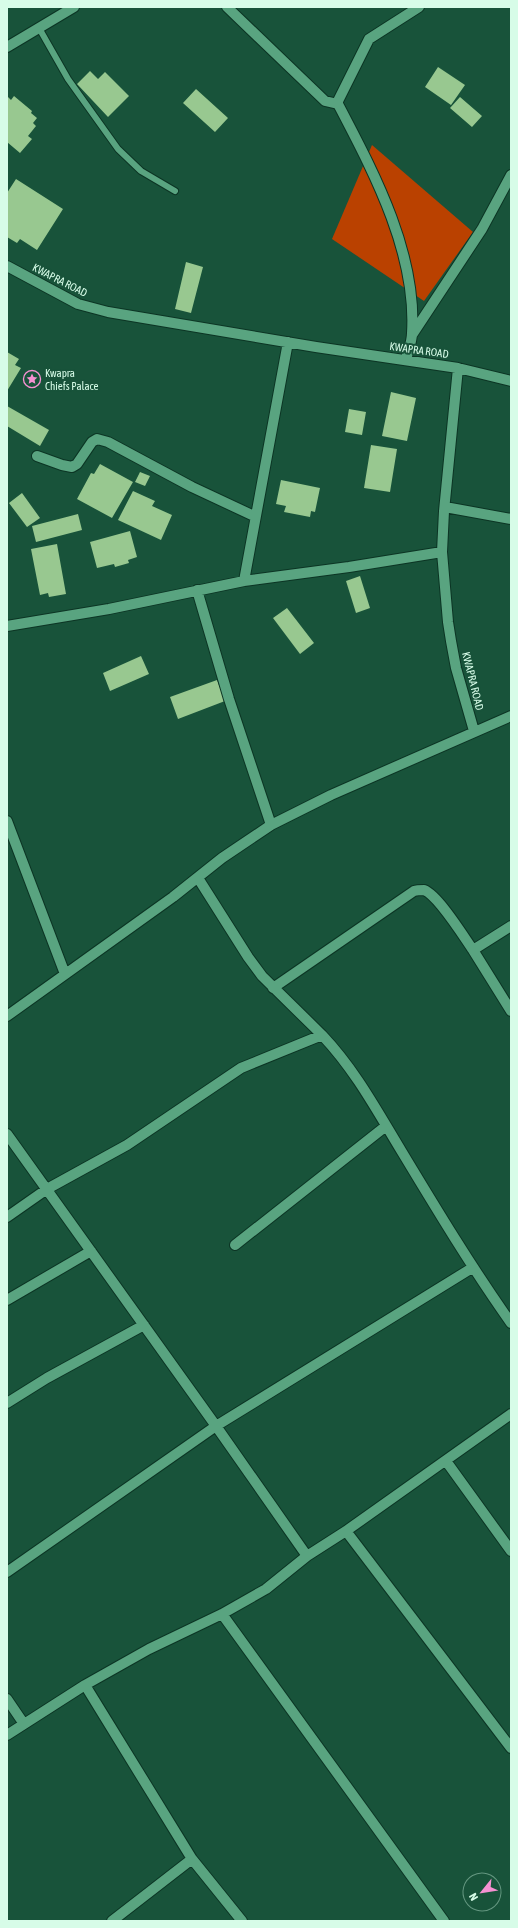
<svg xmlns="http://www.w3.org/2000/svg" width="518" height="1928" font-family="'Asap Condensed',sans-serif">
<rect width="100%" height="100%" fill="#18533a"/>
<path fill="#ba4100" d="M372,145L473,232L424,301L332,239Z"/>
<path fill="#98c890" d="M438,67L465,85L451,105L425,87Z
M90,71L98,79L105,72L129,96L108,117L77,84Z
M196,89L228,118L215,132L183,103Z
M7,96L11,100L14,96L32,111L31,113L37,118L33,123L36,126L28,136L32,139L20,153L7,142Z
M460,97L482,116L472,127L450,108Z
M16,179L63,209L37,250L20,239L17,243L7,237V193Z
M186,262L203,267L191,313L175,309Z
M7,352L19,359L15,365L21,368L7,391Z
M391,392L416,398L407,441L382,436Z
M7,406L49,430L40,446L7,426Z
M349,409L366,412L362,435L345,432Z
M371,445L397,449L390,492L364,488Z
M100,464L133,482L112,518L77,499L91,473L94,474Z
M140,472L150,476L145,486L135,482Z
M281,480L320,488L315,512L311,511L310,517L284,512L286,506L276,504Z
M133,491L155,501L152,506L172,515L161,540L118,520Z
M22,493L40,518L27,527L9,503Z
M78,514L82,530L36,542L32,526Z
M130,531L137,557L128,560L129,563L115,567L114,564L97,568L90,542Z
M57,544L66,594L49,597L48,593L40,595L31,549Z
M360,576L370,608L356,613L346,581Z
M287,608L314,643L300,654L273,618Z
M141,656L149,674L110,691L103,673Z
M217,680L225,701L178,719L170,697Z"/>
<g fill="none" stroke-linecap="round" stroke-linejoin="round">
<g stroke="#0c3524" stroke-width="8">
<path id="service" d="M39,28L68,79L118,149L141,171L175,191"/>
</g>
<g stroke="#0c3524" stroke-width="12">
<path id="minor" d="M227,7L325,101L338,104V101L369,39L419,7
M7,47L74,7
M338,104C374,173 417,253 412,333C412,342 408,351 406,360
M7,266L78,304L108,312L316,347L458,368L511,381
M412,335L482,229L511,175
M458,368L444,511L442,552L448,622L451,641L456,668L474,731
M37,456L62,465L72,467L77,464L92,442L97,439L108,442L192,487L254,516
M445,507L511,519
M244,581L288,342
M197,590L229,699L271,825
M7,626L109,609L244,581L349,567L442,552
M7,821L65,974
M198,878L248,957L262,976L322,1035
M511,926L473,950L511,1011
M273,988L414,891C417,890 421,890 424,890C438,895 464,937 473,950
M7,1016L173,897L222,858L271,825L331,795L511,716
M7,1134L216,1426L307,1556
M7,1217L47,1189L127,1145L241,1068L322,1035C356,1071 377,1111 402,1152C437,1210 472,1268 511,1323
M235,1245L386,1126
M7,1300L91,1251
M7,1403L47,1378L144,1325
M446,1461L511,1551
M346,1531L511,1748
M7,1572L216,1426L472,1268
M222,1614L444,1921
M85,1685L192,1859L242,1921
M7,1699L24,1724
M7,1735L85,1685L149,1649L222,1614L266,1589L307,1556L346,1531L511,1414
M112,1921L192,1859"/>
</g>
<use href="#service" stroke="#59a480" stroke-width="6"/>
<use href="#minor" stroke="#59a480" stroke-width="10"/>
</g>
<defs>
<g id="sight-ring" transform="scale(0.9)"><circle r="9.5" fill="#18533a" stroke="#f591d2" stroke-width="1.5"/><path d="M0-6L1.8-2.2L6-1.7L2.9 1.2L3.7 5.4L0 3.3L-3.7 5.4L-2.9 1.2L-6-1.7L-1.8-2.2Z" fill="#f591d2"/></g>
</defs>
<g fill-rule="evenodd">
<use href="#sight-ring" x="32" y="379"/>
</g>
<g text-anchor="middle" dominant-baseline="central" stroke-width="4" stroke-linejoin="round" paint-order="stroke">
<g font-size="11" fill="#d7fce8" stroke="#18533a">
<text transform="translate(60 280) rotate(27)">KWAPRA ROAD</text>
<text transform="translate(419 350) rotate(8)">KWAPRA ROAD</text>
<text transform="translate(473 681) rotate(76)">KWAPRA ROAD</text>
</g>
<g font-size="11" fill="#d7fce8" stroke="#18533a" text-anchor="start">
<text x="45" y="373">Kwapra<tspan x="45" dy="13">Chiefs Palace</tspan></text>
</g>
</g>
<rect width="518" height="1928" fill="none" stroke="#d7fce8" stroke-width="16"/>
<g transform="translate(482 1892) rotate(240)"><circle r="19" fill="#18533a" stroke="#649780"/>
<path d="M0-3L7 15L0 10L-7 15Z" fill="#f591d2"/>
<text y="-6" font-size="11" font-weight="bold" text-anchor="middle" fill="#d7fce8">N</text>
</g>
</svg>
